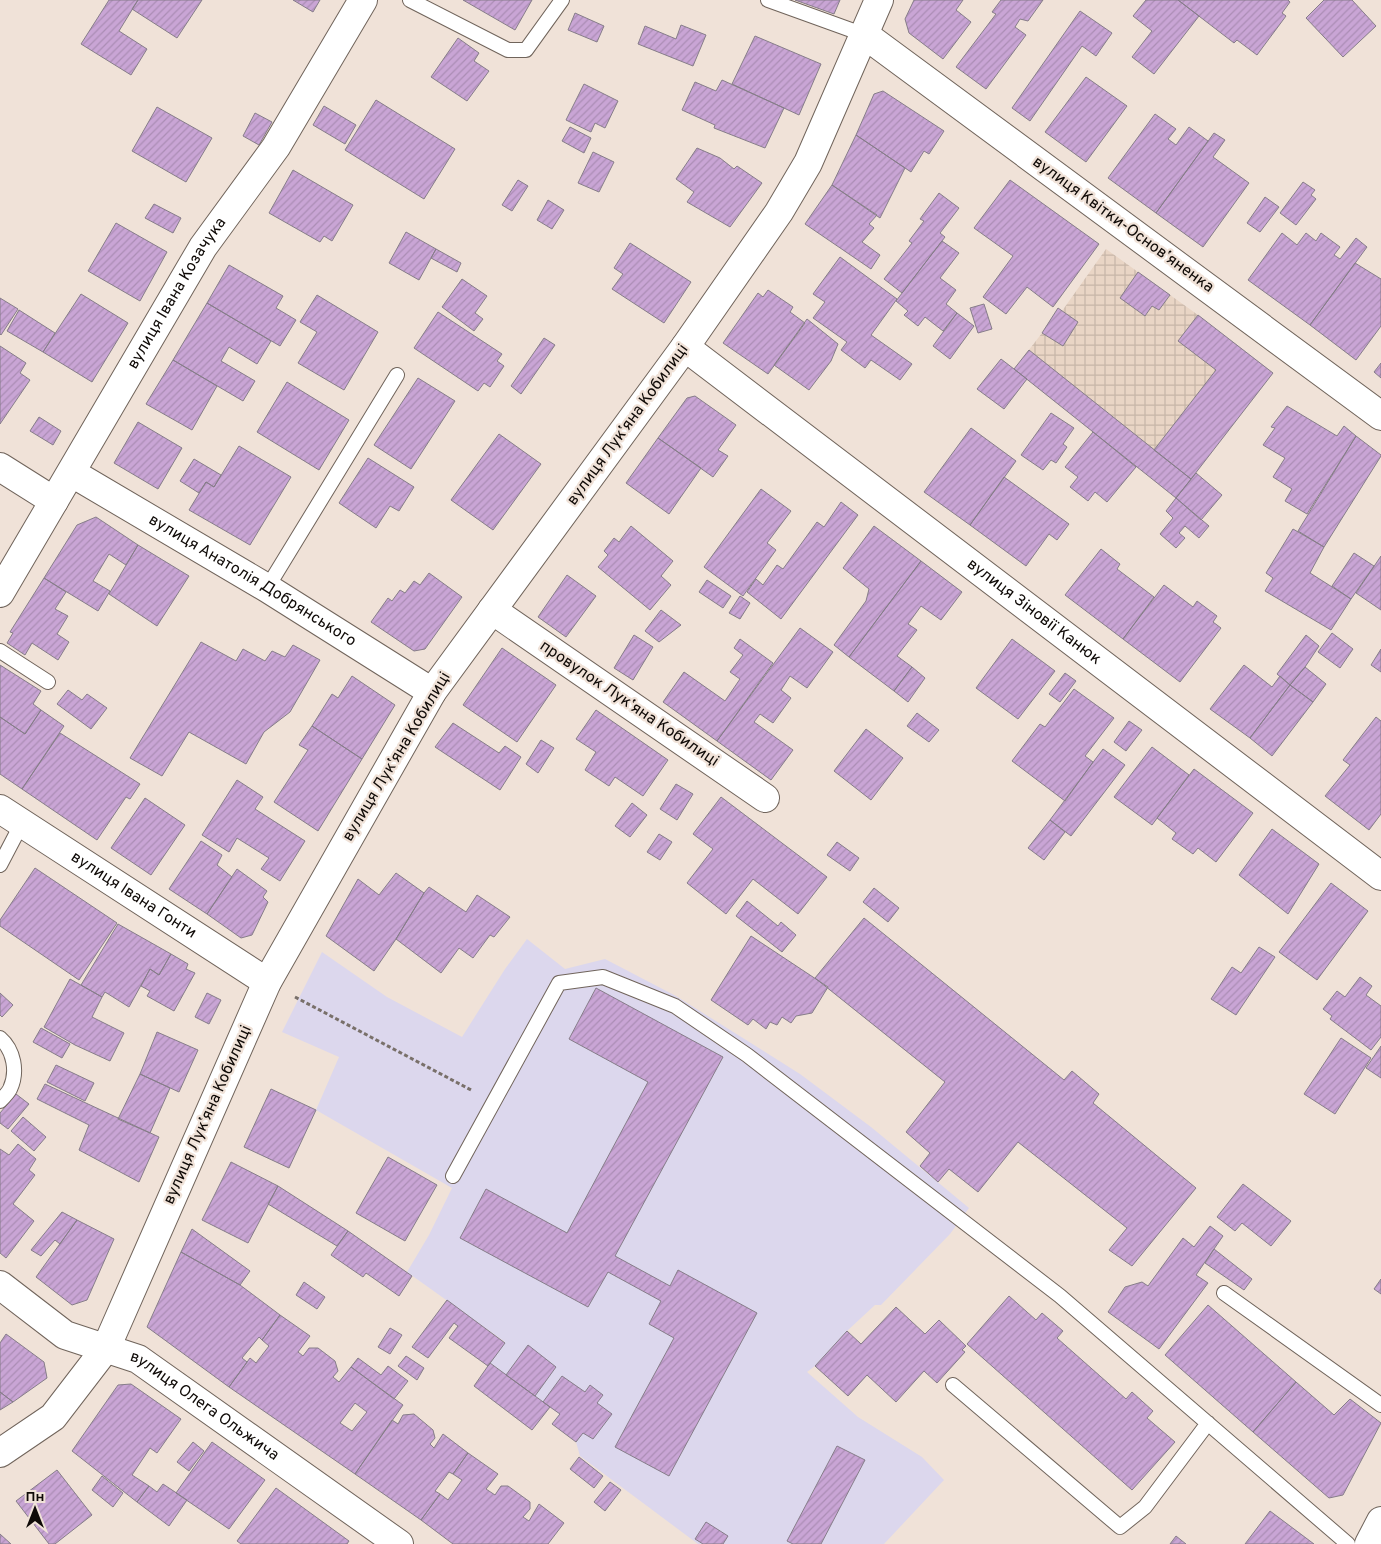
<svg xmlns="http://www.w3.org/2000/svg" width="1381" height="1544" font-family="Overpass,sans-serif">
<defs>
<pattern id="industrial-grid" width="8" height="8" patternUnits="userSpaceOnUse" patternTransform="scale(1.25)"><rect width="8" height="8" fill="#e9d5c5"/><path d="M0 4h8M4 0v8" fill="none" stroke="#c7b6a8"/></pattern>
<pattern id="building-hatch" width="6" height="6" patternUnits="userSpaceOnUse" patternTransform="scale(1.25)"><rect width="6" height="6" fill="#c9a5d5"/><path d="M-1 1l2-2M0 6l6-6M5 7l2-2" fill="none" stroke="#ab8db5"/></pattern>
</defs>
<rect width="100%" height="100%" fill="#f0e2d8"/>
<path fill="url(#industrial-grid)" d="M1106,249L1198,315L1273,373L1176,498L1014,369L1042,333L1058,308L1062,311Z"/>
<path fill="#dcd7ed" d="M527,939L565,969L605,959L676,996L800,1074L871,1127L969,1208L950,1234L881,1305H875L847,1331L815,1366L807,1372L858,1417L922,1457L944,1480L884,1544H698L580,1456L576,1442L552,1424L559,1414L490,1363L505,1342L407,1272L429,1235L452,1188L316,1110L339,1057L282,1032L322,952L387,997L462,1037L505,969Z"/>
<path fill="url(#building-hatch)" stroke="#867d89" fill-rule="evenodd" d="M109,0H138L119,31L147,49L131,75L81,44Z
M138,0H202L177,38L132,9Z
M293,0H320L313,12Z
M463,0H532L515,30Z
M795,0H840L834,14Z
M914,0H963L956,10L971,22L943,59L909,33L905,19Z
M1001,0H1043L1028,21L1020,19L1015,27L1026,35L986,89L956,67L996,14L992,12Z
M1146,0H1178L1199,16L1154,74L1132,57L1152,31L1133,16Z
M1178,0H1288L1290,2L1282,13L1286,16L1257,55L1237,40L1234,43Z
M1324,0H1352L1376,26L1343,57L1306,18Z
M1080,11L1112,33L1096,56L1082,46L1030,121L1012,108Z
M575,13L604,26L597,42L568,30Z
M681,25L706,35L693,66L638,44L645,26L676,39Z
M755,36L821,64L799,115L732,84Z
M458,38L479,53L474,61L489,71L467,101L431,77Z
M1086,77L1127,106L1086,162L1045,132Z
M722,80L784,108L765,148L714,128L715,125L682,110L695,82L716,91Z
M584,84L618,101L605,128L595,123L591,132L566,120Z
M883,91L944,131L929,154L924,151L911,172L856,135L874,94Z
M376,100L455,149L424,199L345,150Z
M324,106L356,125L345,144L313,125Z
M157,107L212,138L186,182L132,151Z
M255,113L272,122L259,145L243,136Z
M1155,114L1176,129L1168,139L1176,145L1189,127L1208,141L1156,213L1108,178Z
M570,127L591,138L584,153L562,141Z
M1214,133L1225,140L1213,157L1249,183L1203,247L1156,213Z
M856,135L905,168L880,218L832,185Z
M697,148L720,158L734,169L737,166L762,183L730,227L687,202L694,192L676,179Z
M593,152L614,162L599,192L578,183Z
M293,170L353,205L332,241L324,236L320,242L269,213Z
M518,180L528,186L512,211L502,205Z
M1010,180L1099,244L1053,307L1027,287L1006,314L983,297L1013,256L974,228Z
M1303,182L1315,190L1311,195L1316,199L1296,225L1280,213Z
M832,185L877,215L869,224L874,228L862,242L880,255L871,269L805,224Z
M939,193L959,208L940,233L945,237L902,293L884,279L912,243L909,241L924,221L920,219Z
M1265,197L1279,207L1260,232L1247,223Z
M548,200L564,210L552,229L537,220Z
M154,204L181,218L173,233L145,218Z
M116,223L167,252L140,301L88,271Z
M406,232L436,249L419,280L389,263Z
M1282,233L1297,245L1306,233L1316,241L1321,233L1340,247L1334,255L1340,259L1356,238L1367,247L1310,325L1248,280Z
M942,241L959,253L940,278L956,290L946,304L957,313L943,331L925,317L918,326L904,315L908,311L896,301Z
M630,243L691,282L664,323L612,289L623,274L614,268Z
M436,249L461,263L457,272L431,258Z
M840,257L897,299L871,335L912,364L900,380L871,360L865,368L841,350L847,342L813,318L825,302L813,294Z
M1355,263L1381,279V326L1356,360L1310,325Z
M229,265L283,296L276,308L296,320L280,346L207,303Z
M1138,272L1170,295L1159,310L1152,306L1145,316L1120,298Z
M462,279L487,296L475,313L483,319L474,331L442,307Z
M768,290L793,307L790,312L805,323L768,374L723,343L758,293L763,297Z
M81,294L128,323L92,382L43,352Z
M317,295L378,332L344,390L298,363L317,332L300,322Z
M0,298L18,309L1,335L0,334Z
M207,303L271,341L257,364L229,347L221,361L255,381L243,401L173,360Z
M984,304L992,329L978,333L970,308Z
M1058,308L1078,322L1063,346L1042,333Z
M19,310L55,333L43,352L7,331Z
M438,312L502,354L497,361L504,366L490,387L484,383L478,391L414,348Z
M957,313L974,326L950,359L933,346Z
M1198,315L1273,373L1191,479L1154,450L1216,370L1178,341Z
M807,319L838,344L831,361L809,390L774,365Z
M544,338L555,345L521,394L511,386Z
M0,346L26,363L20,373L30,380L0,424Z
M1029,350L1191,479L1176,498L1014,369Z
M1001,359L1027,379L1004,409L977,389Z
M173,360L217,386L192,430L146,404Z
M1381,363V378L1374,372Z
M418,378L455,401L411,469L374,445Z
M287,382L349,420L319,470L257,432Z
M695,396L736,425L718,450L728,456L713,477L658,438L687,398Z
M1287,406L1337,436L1344,426L1356,436L1307,514L1285,501L1292,489L1273,477L1285,458L1263,445L1275,428L1271,427Z
M1051,413L1074,428L1063,444L1067,447L1056,463L1051,460L1043,470L1021,455Z
M39,417L61,431L53,445L30,431Z
M138,422L182,448L158,489L114,463Z
M971,428L1016,461L970,525L924,492Z
M1093,432L1136,467L1107,502L1095,492L1088,501L1070,487L1078,477L1065,467Z
M499,434L541,464L493,530L451,500Z
M1356,436L1381,455V456L1324,547L1298,531Z
M658,438L701,468L669,514L626,483Z
M239,446L291,477L250,545L189,510L206,482L214,487Z
M368,458L414,487L399,511L390,506L376,528L339,503Z
M194,459L221,475L214,487L206,482L199,493L180,481Z
M1196,473L1222,495L1201,520L1176,498Z
M1004,477L1069,524L1057,540L1049,534L1026,566L970,525Z
M761,489L791,511L767,543L776,550L743,596L704,567Z
M1176,498L1209,526L1199,538L1185,526L1179,533L1185,538L1176,548L1160,534L1173,518L1166,511Z
M841,502L858,515L781,619L747,592L756,579L763,585L777,565L783,569L817,522L824,527Z
M96,517L138,545L126,565L109,554L93,581L110,591L98,611L44,578L77,525Z
M631,526L673,561L661,576L671,585L650,610L598,567L608,555L604,551L614,538L619,542Z
M874,526L921,561L849,657L834,645L866,601L869,589L843,568Z
M1293,529L1324,547L1310,573L1351,599L1331,630L1265,591L1273,578L1266,573Z
M138,545L189,576L157,626L109,594Z
M1101,549L1120,564L1117,569L1154,597L1123,639L1065,595Z
M1354,553L1374,566L1351,599L1332,586Z
M1381,556V610L1356,593Z
M921,561L962,592L941,620L921,606L908,624L917,630L897,656L912,667L894,691L849,657Z
M429,573L462,597L425,649L414,651L371,622L388,598L392,601L400,590L405,593L414,581L420,585Z
M567,575L596,596L566,637L538,617Z
M44,578L66,592L55,609L68,616L57,634L69,642L58,660L32,643L25,655L7,643L13,633L10,632Z
M707,580L731,596L723,608L699,592Z
M1164,585L1193,607L1197,601L1217,616L1213,622L1221,628L1180,682L1123,639Z
M740,596L750,603L740,619L729,613Z
M661,610L681,625L659,642L645,631Z
M800,628L833,652L807,688L790,676L781,690L791,698L773,723L760,714L754,722L793,750L771,780L717,741Z
M1332,633L1353,649L1340,668L1318,652Z
M634,635L653,647L633,680L614,668Z
M1306,635L1319,646L1305,667L1290,685L1277,674Z
M740,639L773,663L717,741L663,702L684,672L725,701L740,679L730,672L743,655L734,648Z
M1012,639L1055,671L1018,719L976,688Z
M201,642L236,661L243,649L265,661L272,651L285,657L293,645L320,660L290,712L264,732L246,764L189,732L162,776L130,758Z
M502,648L556,685L517,742L463,705Z
M1381,649V672L1371,665Z
M0,665L41,691L33,704L41,710L25,734L0,717Z
M1244,665L1272,687L1280,676L1290,685L1250,738L1210,709Z
M912,667L925,678L908,702L894,691Z
M1305,667L1326,684L1313,702L1290,685Z
M1065,673L1076,681L1060,702L1049,694Z
M352,676L395,705L362,759L312,726L332,694L338,698Z
M1290,685L1313,702L1272,756L1250,738Z
M1074,689L1114,718L1085,756L1093,762L1065,801L1012,761L1040,724L1045,727Z
M68,690L82,700L87,694L107,708L91,729L57,704Z
M41,710L64,726L22,789L0,774V717L25,734Z
M596,710L668,760L643,796L615,777L609,786L585,770L596,752L576,739Z
M917,713L939,730L929,742L907,726Z
M1376,717L1381,721V814L1369,830L1325,796L1350,765L1343,760Z
M1129,721L1142,730L1126,751L1114,742Z
M453,723L499,753L505,746L521,757L500,790L435,747Z
M312,726L362,759L318,831L274,802L308,750L299,745Z
M866,729L903,758L871,800L834,771Z
M60,733L140,784L130,799L126,797L97,840L22,789Z
M541,740L554,748L538,773L526,764Z
M1152,747L1189,775L1152,825L1114,797Z
M1103,749L1125,765L1071,836L1050,820Z
M1194,769L1253,813L1216,862L1198,848L1193,854L1172,839L1176,833L1157,818Z
M237,780L263,797L255,809L305,841L280,881L261,869L269,858L237,838L229,852L202,835Z
M676,784L693,794L677,820L660,809Z
M721,797L827,877L798,914L753,879L726,914L687,883L713,849L693,834Z
M145,798L185,825L151,875L111,848Z
M632,803L647,815L630,837L615,826Z
M1050,820L1065,832L1044,860L1028,848Z
M1272,829L1319,864L1288,914L1239,875Z
M659,834L672,842L660,860L647,852Z
M201,841L222,855L217,865L232,877L207,914L169,889Z
M837,842L859,858L850,871L827,855Z
M35,868L117,923L79,980L0,926V920Z
M237,869L267,891L263,897L268,902L252,935L241,938L207,914Z
M396,873L424,893L396,939L374,971L326,936L358,879L379,895Z
M1331,883L1368,911L1317,980L1279,952Z
M429,887L466,912L477,895L510,917L494,937L490,935L473,958L459,948L441,973L396,939L424,893Z
M874,888L899,908L888,922L863,902Z
M747,901L778,926L781,922L796,935L782,952L736,916Z
M864,918L1064,1080L1072,1071L1099,1094L1093,1103L1196,1188L1132,1266L1109,1250L1127,1228L1018,1142L978,1192L949,1169L938,1182L920,1166L930,1153L906,1132L945,1082L815,978Z
M118,924L171,954L159,975L150,969L129,1007L105,992L102,997L81,985Z
M751,936L828,987L812,1013L796,1016L791,1023L782,1017L777,1025L770,1022L766,1029L753,1019L748,1025L711,1000Z
M1259,947L1275,957L1236,1015L1211,999L1232,967L1241,973Z
M171,954L188,964L186,969L195,973L174,1011L147,996L150,991L141,986L150,969L159,975Z
M1360,977L1372,986L1366,995L1381,1006V1037L1371,1050L1330,1019L1332,1016L1323,1009L1337,991L1345,997Z
M70,979L102,997L92,1017L124,1033L110,1061L75,1045L44,1027Z
M596,988L723,1057L615,1256L670,1286L678,1270L757,1313L669,1476L615,1447L674,1338L649,1324L661,1301L608,1272L588,1307L460,1238L486,1189L567,1233L648,1082L569,1039Z
M0,993L13,1005L2,1017L0,1015Z
M207,993L221,1000L209,1024L195,1017Z
M41,1028L70,1044L62,1058L33,1042Z
M157,1032L198,1050L179,1092L140,1074Z
M1341,1038L1371,1058L1335,1114L1304,1094Z
M1381,1046V1078L1366,1068Z
M56,1065L94,1083L85,1101L47,1082Z
M140,1074L170,1088L150,1133L118,1119Z
M45,1084L159,1137L139,1182L79,1150L89,1125L37,1099Z
M271,1089L316,1110L289,1168L244,1147Z
M16,1094L29,1104L8,1129L0,1123V1113Z
M23,1117L46,1137L34,1151L11,1131Z
M18,1144L36,1159L29,1170L35,1175L13,1204L34,1221L6,1258L0,1253V1149L9,1155Z
M388,1157L437,1185L405,1241L356,1213Z
M231,1162L278,1186L248,1243L202,1220Z
M1243,1184L1291,1221L1271,1246L1242,1223L1235,1231L1217,1217Z
M278,1186L348,1231L337,1246L268,1204Z
M62,1212L77,1220L60,1244L55,1240L41,1256L31,1250Z
M77,1220L114,1239L87,1300L72,1305L36,1277Z
M1210,1226L1223,1236L1196,1275L1208,1283L1159,1349L1108,1312L1125,1287L1142,1282L1148,1286L1183,1238L1194,1247Z
M192,1229L250,1271L240,1285L181,1252Z
M348,1231L412,1276L399,1296L366,1273L363,1277L331,1255Z
M1214,1249L1252,1279L1244,1290L1205,1263Z
M181,1252L240,1285L280,1315L262,1340L259,1337L242,1358L247,1362L229,1387L147,1327Z
M1381,1279V1294L1374,1289Z
M304,1282L325,1297L317,1309L296,1295Z
M1009,1296L1036,1320L1042,1313L1063,1331L1057,1338L1126,1399L1132,1392L1153,1411L1147,1418L1175,1442L1132,1490L967,1344Z
M447,1300L505,1343L488,1366L449,1338L458,1326L454,1323L428,1358L412,1347Z
M1208,1305L1296,1382L1253,1432L1165,1355Z
M896,1307L925,1334L939,1320L966,1346L962,1350L965,1352L937,1383L924,1371L896,1402L867,1375L848,1396L815,1366L847,1331L861,1344Z
M280,1315L310,1336L298,1352L303,1356L309,1348H318L335,1361L338,1371L333,1377L339,1382L351,1367L403,1405L355,1474L229,1387L250,1358L256,1363L269,1346L262,1340ZM355,1403L367,1412L352,1431L340,1423Z
M390,1328L402,1335L390,1354L378,1347Z
M6,1334L44,1362L47,1378L13,1402L0,1392V1343Z
M528,1345L556,1367L535,1396L506,1375Z
M406,1356L424,1368L417,1380L398,1366Z
M358,1358L381,1375L388,1366L408,1381L394,1399L351,1367Z
M490,1363L550,1407L532,1430L474,1386Z
M562,1376L585,1392L590,1385L603,1395L597,1403L612,1414L593,1439L583,1433L576,1442L552,1424L560,1414L543,1402Z
M1296,1382L1334,1415L1350,1399L1381,1423L1343,1495L1329,1498L1253,1432Z
M131,1384L181,1419L157,1453L150,1448L132,1475L149,1486L137,1502L72,1451L118,1385Z
M0,1392L13,1402L0,1410Z
M414,1414L433,1430L435,1438L430,1444L434,1448L443,1434L468,1453L453,1474L449,1472L435,1491L440,1494L421,1520L355,1474L392,1420L398,1424L403,1415Z
M193,1442L204,1451L189,1471L177,1462Z
M212,1442L265,1480L229,1529L176,1493Z
M837,1446L865,1460L821,1544H793L787,1541Z
M468,1453L498,1474L486,1489L495,1495L501,1486H508L530,1502V1509L523,1517L529,1521L539,1504L564,1523L548,1544H453L421,1520L440,1494L448,1500L462,1480L453,1474Z
M579,1457L603,1476L594,1488L570,1469Z
M57,1470L92,1515L55,1544H49L16,1501Z
M102,1476L123,1493L113,1507L92,1490Z
M610,1482L621,1490L605,1511L594,1502Z
M163,1484L187,1500L169,1526L137,1502L149,1486L157,1492Z
M276,1488L349,1541L347,1544H241L237,1541Z
M1270,1511L1314,1544H1245Z
M706,1522L728,1536L723,1544H703L695,1539Z
M0,1534L11,1544H0Z
M1176,1536L1186,1544H1170Z"/>
<g fill="none" stroke-linecap="round" stroke-linejoin="round">
<g stroke="#70645b" stroke-width="16">
<path id="lane" d="M410,0L508,50H526L562,0
M768,0L865,35
M267,588L397,375
M0,651L48,682
M0,865L22,823
M0,1038C14,1050 18,1072 10,1089C8,1093 3,1098 0,1101
M453,1176L559,983L603,977L675,1006L747,1055L1060,1296L1348,1544
M1224,1293L1381,1405
M953,1385L1120,1527L1145,1507L1208,1423"/>
</g>
<g stroke="#70645b" stroke-width="30">
<g id="street">
<path d="M865,35L1381,416"/>
<path id="s1" d="M685,347L1381,876"/>
<path d="M0,467L54,501"/>
<path id="s2" d="M72,473L267,588L432,692"/>
<path id="s3" d="M0,593L203,247L276,147L363,0"/>
<path d="M492,610L765,798"/>
<path id="s4" d="M0,809L267,982"/>
<path id="s5" d="M0,1285L65,1335L138,1359L399,1544"/>
</g>
</g>
<g stroke="#70645b" stroke-width="30">
<path id="secondary" d="M0,1453L53,1417L106,1348L267,982L432,692L685,347L779,212L808,163L879,0
M1369,1544L1381,1521"/>
</g>
<path stroke="#79706a" stroke-width="3" stroke-dasharray="4 2.5" stroke-linecap="butt" d="M295,997L473,1091"/>
<use href="#lane" stroke="#fff" stroke-width="14"/>
<use href="#street" stroke="#fff" stroke-width="28"/>
<use href="#secondary" stroke="#fff" stroke-width="28"/>
</g>
<g text-anchor="middle" dominant-baseline="central" stroke-width="4.5" stroke-linejoin="round" paint-order="stroke">
<g font-size="16" fill="#0f0a07" stroke="#f0e2d8">
<text transform="translate(1123 225) rotate(36)">вулиця Квітки-Основʼяненка</text>
<text stroke="none"><textPath href="#s3" startOffset="348">вулиця Івана Козачука</textPath></text>
<text transform="translate(628 425) rotate(-54)">вулиця Лукʼяна Кобилиці</text>
<text stroke="none"><textPath href="#s2" startOffset="210">вулиця Анатолія Добрянського</textPath></text>
<text stroke="none"><textPath href="#s1" startOffset="438">вулиця Зіновії Канюк</textPath></text>
<text transform="translate(629 704) rotate(34)">провулок Лукʼяна Кобилиці</text>
<text transform="translate(397 757) rotate(-59)">вулиця Лукʼяна Кобилиці</text>
<text stroke="none"><textPath href="#s4" startOffset="159">вулиця Івана Гонти</textPath></text>
<text transform="translate(208 1115) rotate(-66)">вулиця Лукʼяна Кобилиці</text>
<text stroke="none"><textPath href="#s5" startOffset="240">вулиця Олега Ольжича</textPath></text>
</g>
</g>
<g transform="translate(35 1509)" stroke="#f0e2d8" stroke-width="4" paint-order="stroke">
<path d="M0-4L9 19L0 12L-9 19Z" fill="#0f0a07"/>
<text y="-8" font-size="14" font-weight="bold" text-anchor="middle" fill="#0f0a07">Пн</text>
</g>
</svg>
